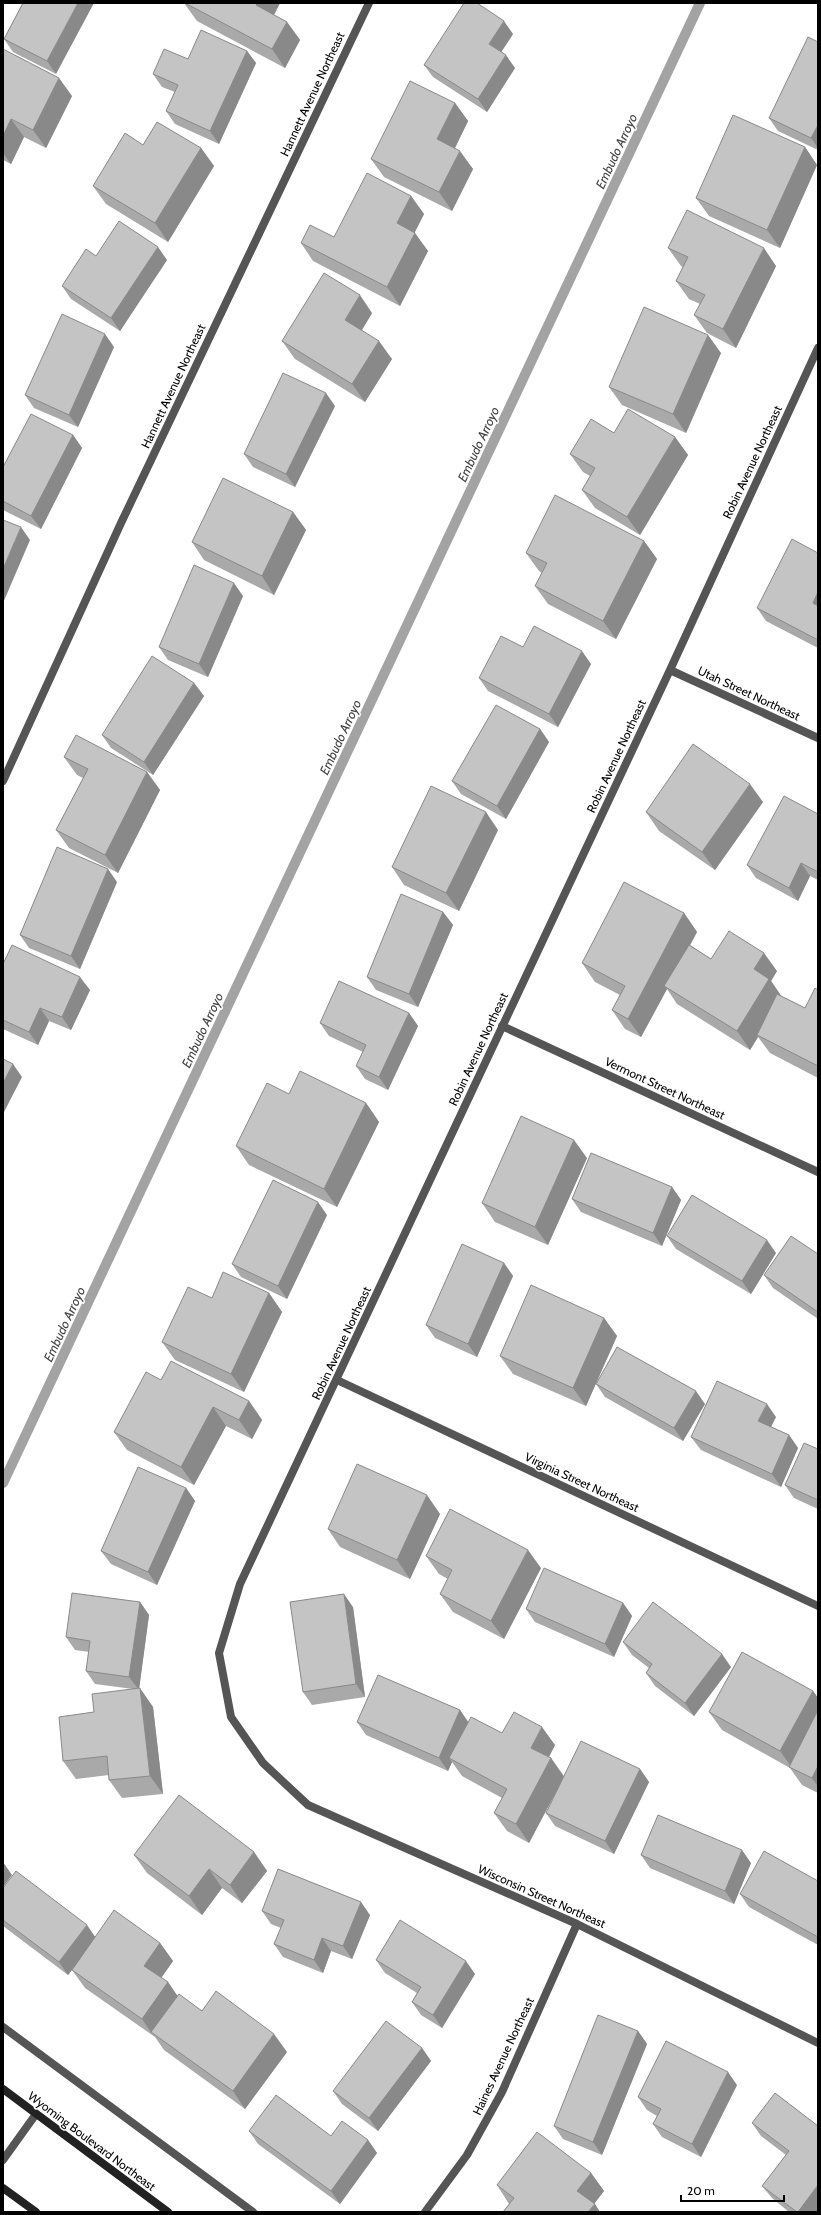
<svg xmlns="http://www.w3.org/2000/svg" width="821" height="2215" font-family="Cabin,sans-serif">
<rect width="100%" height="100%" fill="#fff"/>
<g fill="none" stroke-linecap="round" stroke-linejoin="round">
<path stroke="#a3a3a3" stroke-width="10" d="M3,1483L700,3"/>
<path stroke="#555" stroke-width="8" d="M818,348L670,670L240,1584L219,1653L231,1717L263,1763L308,1805L577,1924L818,2043
M670,670L818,738
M3,781L121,523L369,3
M502,1026L818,1172
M337,1380L818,1606
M3,2027L253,2212
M3,2160L36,2114
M425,2212L467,2155L502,2092L577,1924"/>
<path stroke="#222" stroke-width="8" d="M3,2089L168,2212
M3,2188L36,2212"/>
</g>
<path fill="#a9a9a9" d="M23,3L56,74L13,52L4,39Z
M184,3H280L274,15L287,22L300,40L285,68L197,21Z
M513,34L501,52L515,68L487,112L433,77L424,65Z
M818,42V150L778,131L769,118Z
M3,49L72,96L46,148L24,137L11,164L3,160Z
M247,51L256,63L219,144L175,124L166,111L175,92L162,87L153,74L188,59Z
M455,103L468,121L455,148L473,169L452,211L384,177L371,159Z
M805,147L817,165L780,248L709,216L696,198Z
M201,148L214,166L168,242L106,204L93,186Z
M411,196L424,214L414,233L428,251L400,306L313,261L301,243L334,237Z
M668,248L776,266L736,348L707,333L694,315L700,304L689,299L676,281L683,267L681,266Z
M96,256L167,260L120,331L71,299L62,286Z
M372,313L362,330L392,359L365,402L295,359L282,341Z
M114,347L78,427L34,408L25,395Z
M721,353L686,433L622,405L609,387Z
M335,406L295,487L253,467L244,454Z
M614,433L675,437L688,455L640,535L595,508L582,490L590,476L583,472L570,454Z
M73,435L82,448L41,529L3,510V467Z
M293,512L306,530L274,595L204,560L192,542Z
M644,541L657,559L616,639L548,604L535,586L542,573L539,571L526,553Z
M818,553V648L766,621L757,608Z
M243,596L208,677L168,660L159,647Z
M523,647L591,664L558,727L488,691L479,678Z
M194,683L204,696L153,775L111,748L102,735Z
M540,729L549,742L506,819L461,794L452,781Z
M64,757L147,772L160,790L118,873L69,848L56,830L83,778L77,775Z
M763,802L715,870L659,831L646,812Z
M818,814V880L810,876L798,901L756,878L747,865Z
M498,830L459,911L404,885L392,867Z
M117,882L80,969L29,948L20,935Z
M443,912L453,925L418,1007L376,990L367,977Z
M684,913L697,932L690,945L711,959L777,971L771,981L781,996L805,1008L818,990V1078L770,1053L758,1037L750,1050L677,1004L667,989L641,1037L625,1029L612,1010L620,995L595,982L582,963Z
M3,964L90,990L71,1030L49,1021L38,1045L3,1029Z
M409,1013L418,1026L388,1090L365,1079L356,1066L363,1052L329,1036L320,1023Z
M289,1094L366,1103L379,1122L337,1207L249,1165L236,1146Z
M587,1158L548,1245L495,1222L482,1203Z
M672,1187L681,1200L662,1246L581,1212L572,1199Z
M327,1215L287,1299L241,1277L232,1264Z
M667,1236L776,1253L751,1294L676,1249Z
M818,1254V1319L773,1288L764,1275Z
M504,1263L513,1276L477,1357L435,1338L426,1325Z
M269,1293L282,1312L244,1392L175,1360L162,1342L212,1298Z
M604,1318L617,1336L586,1406L513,1374L500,1356Z
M161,1380L249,1401L262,1420L252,1439L226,1426L194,1485L127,1450L114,1432Z
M596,1384L705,1404L683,1441L605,1397Z
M776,1417L771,1427L789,1435L798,1448L781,1487L701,1450L691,1437Z
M818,1449V1509L794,1498L785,1485Z
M186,1488L195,1501L157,1585L111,1564L101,1551Z
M440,1514L410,1579L340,1547L328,1529Z
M426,1556L541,1568L504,1639L453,1612L440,1594L448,1579L439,1574Z
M140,1602L149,1615L139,1688L153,1707L163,1794L122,1798L109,1780V1775L76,1779L63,1761L94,1712L133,1689L95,1684L86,1671L89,1652L75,1650L66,1637Z
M623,1603L632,1616L614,1657L535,1622L526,1609Z
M353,1607L365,1697L312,1705L303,1692Z
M623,1642L731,1667L694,1716L655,1686L646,1673L649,1668L632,1655Z
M813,1691L818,1698V1793L802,1785L790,1768L722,1730L709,1712Z
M460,1710L468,1723L502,1733L555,1745L549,1757L551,1758L564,1776L640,1769L649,1782L614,1854L555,1826L546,1813L563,1778L529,1843L507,1831L494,1813L502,1798L462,1776L452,1762L448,1771L366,1735L357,1722Z
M254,1852L267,1871L242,1903L222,1888L202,1915L147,1873L134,1855Z
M641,1855L751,1863L734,1904L650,1868Z
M818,1881V1945L749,1907L740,1894Z
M3,1888L95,1937L160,1943L173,1961L161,1978L168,1982L177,1996L202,2011L287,2052L245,2109L164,2050L155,2037L85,1988L72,1970L68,1975L3,1926Z
M262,1911L370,1915L352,1959L331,1951L323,1973L283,1957L274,1944L281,1928L271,1924Z
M376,1960L475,1974L442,2028L421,2015L412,2002L417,1993L385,1973Z
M638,2031L647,2044L602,2155L563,2139L554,2126Z
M422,2048L431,2061L378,2131L342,2104L333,2091Z
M737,2085L701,2157L662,2137L653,2124L657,2116L647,2110L638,2097Z
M752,2123L818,2126V2210L817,2212H789L772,2198L762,2186L786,2155L761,2136Z
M249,2131L368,2140L377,2153L340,2204L258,2144Z
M591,2173L604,2191L594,2204L600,2212H503L509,2204L497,2185Z"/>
<path fill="#898989" d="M78,3H94L56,74L47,61Z
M257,3H280L269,24L256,5Z
M504,21L513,34L498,57L489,44Z
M287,22L300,40L285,68L272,49Z
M247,51L256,63L219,144L210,131Z
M506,55L515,68L487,112L478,99Z
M59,78L72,96L46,148L33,130Z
M455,103L468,121L450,158L437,139Z
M11,119L24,137L11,164L3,153V136Z
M818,125V148L811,138Z
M805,147L817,165L780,248L767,230Z
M201,148L214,166L168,242L155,223Z
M460,151L473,169L452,211L439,192Z
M411,196L424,214L410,242L397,223Z
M415,233L428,251L400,306L387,287Z
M158,247L167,260L120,331L111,318Z
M764,248L776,266L736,348L723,329Z
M360,295L372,313L357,338L345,320Z
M105,334L114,347L78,427L69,415Z
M708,335L721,353L686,433L673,414Z
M379,341L392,359L365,402L352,384Z
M326,393L335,406L295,487L286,474Z
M73,435L82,448L41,529L31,516Z
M675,437L688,455L640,535L627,517Z
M293,512L306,530L274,595L262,576Z
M21,527L30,540L3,603V569Z
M644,541L657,559L616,639L603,621Z
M234,583L243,596L208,677L199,664Z
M818,592V611L813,603Z
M582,651L591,664L558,727L549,714Z
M194,683L204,696L153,775L144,762Z
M540,729L549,742L506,819L497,806Z
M147,772L160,790L118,873L105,855Z
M750,784L763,802L715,870L702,852Z
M486,812L498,830L459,911L446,893Z
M801,863L810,876L798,901L789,888Z
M108,869L117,882L80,969L71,956Z
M443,912L453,925L418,1007L409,994Z
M684,913L697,932L667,988L664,986L667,989L641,1037L628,1019Z
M764,953L777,971L771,981L782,997L757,1035L758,1037L750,1050L737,1031L754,969Z
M80,977L90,990L71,1030L62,1017Z
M40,1008L49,1021L38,1045L29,1032Z
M409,1013L418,1026L388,1090L379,1077Z
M13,1064L22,1077L3,1114V1083Z
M366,1103L379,1122L337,1207L324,1189Z
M574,1140L587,1158L548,1245L535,1227Z
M672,1187L681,1200L662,1246L653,1233Z
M318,1202L327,1215L287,1299L278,1286Z
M767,1240L776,1253L751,1294L742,1281Z
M504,1263L513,1276L477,1357L468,1344Z
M269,1293L282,1312L244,1392L231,1374Z
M604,1318L617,1336L586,1406L573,1388Z
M696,1391L705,1404L683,1441L674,1428Z
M249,1401L262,1420L252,1439L239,1420Z
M767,1404L776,1417L767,1434L758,1421Z
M213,1407L226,1426L194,1485L181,1467Z
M789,1435L798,1448L781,1487L772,1474Z
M186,1488L195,1501L157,1585L148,1572Z
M427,1495L440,1514L410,1579L397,1560Z
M528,1550L541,1568L504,1639L491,1621Z
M344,1594L353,1607L365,1697L356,1684Z
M140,1602L149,1615L139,1690L129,1677Z
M623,1603L632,1616L614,1657L605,1644Z
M722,1654L731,1667L694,1716L685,1703Z
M140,1688L153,1707L163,1794L150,1776Z
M813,1691L818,1698V1724L793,1769L780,1751Z
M460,1710L469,1723L449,1758L452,1762L448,1771L439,1758Z
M542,1727L555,1745L544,1766L531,1748Z
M551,1758L564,1777L529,1843L516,1824Z
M818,1766V1787L812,1778Z
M640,1769L649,1782L614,1854L605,1841Z
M742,1850L751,1863L734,1904L725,1891Z
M254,1852L267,1871L242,1903L230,1885Z
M3,1862L12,1875L3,1887Z
M209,1869L222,1888L202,1915L189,1896Z
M361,1902L370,1915L352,1959L343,1946Z
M87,1925L96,1938L68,1975L59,1962Z
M322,1938L331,1951L323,1973L314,1960Z
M160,1943L173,1961L157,1984L144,1966Z
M466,1961L475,1974L442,2028L433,2015Z
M168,1982L181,2001L151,2032L155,2038L142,2019Z
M638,2031L647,2044L602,2155L593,2142Z
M274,2034L287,2052L245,2109L233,2091Z
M422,2048L431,2061L378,2131L369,2118Z
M728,2072L737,2085L701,2157L692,2144Z
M368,2140L377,2153L340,2204L331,2191Z
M591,2173L604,2191L590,2209L577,2191Z
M818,2185V2210L817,2212H798Z
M595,2204L600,2212H588Z"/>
<path fill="#c4c4c4" stroke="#898989" d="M23,3H78L47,61L4,39Z
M185,3H257L256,5L287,22L272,49Z
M464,3H477L504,21L489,44L506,55L478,99L424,65Z
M201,30L247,51L210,131L166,111L178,85L153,74L164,49L188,59Z
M808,37L818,42V125L811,138L769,118Z
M3,49L59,78L33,130L11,119L3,136Z
M410,81L455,103L437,139L460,151L439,192L371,159Z
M733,115L805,147L767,230L696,198Z
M157,122L201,148L155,223L93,186L125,133L143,145Z
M367,173L411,196L397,223L415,233L387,287L301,243L310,225L334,237Z
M687,210L764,248L723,329L694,315L705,295L676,281L688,257L668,248Z
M119,221L158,247L111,318L62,286L86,249L96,256Z
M324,273L360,295L345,320L379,341L352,384L282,341Z
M644,307L708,335L673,414L609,387Z
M62,314L105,334L69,415L25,395Z
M283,373L326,393L286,474L244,454Z
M628,409L675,437L627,517L582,490L595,468L570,454L591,419L614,433Z
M31,414L73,435L31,516L3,501V467Z
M223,478L293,512L262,576L192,542Z
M555,495L644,541L603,621L535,586L547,563L526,553Z
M3,520L21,527L3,569Z
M792,539L818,553V592L813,603L818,606V640L757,608Z
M194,565L234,583L199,664L159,647Z
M534,626L582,651L549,714L479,678L501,636L523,647Z
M152,656L194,683L144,762L102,735Z
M496,705L540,729L497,806L452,781Z
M76,735L147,772L105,855L56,830L88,769L64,757Z
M693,744L750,784L702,852L646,812Z
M431,786L486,812L446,893L392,867Z
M784,796L818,814V872L801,863L789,888L747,865Z
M57,847L108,869L71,956L20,935Z
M624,882L684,913L628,1019L612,1010L625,986L582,963Z
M401,894L443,912L409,994L367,977Z
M729,931L764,953L754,969L769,979L737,1031L664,986L689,945L711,959Z
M12,945L80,977L62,1017L40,1008L29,1032L3,1020V964Z
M339,981L409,1013L379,1077L356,1066L366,1045L320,1023Z
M815,988L818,990V1066L757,1035L777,994L805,1008Z
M3,1059L13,1064L3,1083Z
M300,1071L366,1103L324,1189L236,1146L267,1083L289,1094Z
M521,1116L574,1140L535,1227L482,1203Z
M591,1153L672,1187L653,1233L572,1199Z
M273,1180L318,1202L278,1286L232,1264Z
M692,1195L767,1240L742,1281L667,1236Z
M791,1236L818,1254V1312L764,1275Z
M462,1244L504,1263L468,1344L426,1325Z
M223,1272L269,1293L231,1374L162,1342L188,1287L212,1298Z
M531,1285L604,1318L573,1388L500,1356Z
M617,1347L696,1391L674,1428L596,1384Z
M171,1361L249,1401L239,1420L213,1407L181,1467L114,1432L146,1372L161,1380Z
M717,1381L767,1404L758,1421L789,1435L772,1474L691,1437Z
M804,1443L818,1449V1500L785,1485Z
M357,1464L427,1495L397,1560L328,1529Z
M138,1467L186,1488L148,1572L101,1551Z
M450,1509L528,1550L491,1621L440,1594L452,1570L426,1556Z
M544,1568L623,1603L605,1644L526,1609Z
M72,1593L140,1602L129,1677L86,1671L90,1641L66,1637Z
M344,1594L356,1684L303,1692L290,1602Z
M653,1602L722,1654L685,1703L646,1673L652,1664L623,1642Z
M742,1652L813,1691L780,1751L709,1712Z
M378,1675L460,1710L439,1758L357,1722Z
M140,1688L150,1776L109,1780L107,1756L63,1761L59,1717L94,1712L92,1694Z
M818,1710V1766L812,1778L789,1767Z
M514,1712L542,1727L531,1748L551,1758L516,1824L494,1813L507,1789L449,1758L471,1717L502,1733Z
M581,1741L640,1769L605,1841L546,1813Z
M179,1795L254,1852L230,1885L209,1869L189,1896L134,1855Z
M658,1815L742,1850L725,1891L641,1855Z
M764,1851L818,1881V1937L740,1894Z
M278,1869L361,1902L343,1946L322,1938L314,1960L274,1944L284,1920L262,1911Z
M16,1871L87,1925L59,1962L3,1920V1888Z
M114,1910L160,1943L144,1966L168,1982L142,2019L72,1970Z
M400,1920L466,1961L433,2015L412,2002L421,1987L376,1960Z
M216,1991L274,2034L233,2091L151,2032L179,1994L202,2011Z
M598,2015L638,2031L593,2142L554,2126Z
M386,2021L422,2048L369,2118L333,2091Z
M666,2041L728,2072L692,2144L653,2124L661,2109L638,2097Z
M775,2093L818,2126V2185L798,2212H797L762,2186L789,2151L752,2123Z
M276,2095L331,2136L342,2121L368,2140L331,2191L249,2131Z
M537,2132L591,2173L577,2191L595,2204L588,2212H503L514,2198L497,2185Z"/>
<g text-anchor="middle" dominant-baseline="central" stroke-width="3" stroke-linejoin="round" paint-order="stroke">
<g font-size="12" fill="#000" stroke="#fff">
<text transform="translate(312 94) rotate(-65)">Hannett Avenue Northeast</text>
<text transform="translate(173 386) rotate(-65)">Hannett Avenue Northeast</text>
<text transform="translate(752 462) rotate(-65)">Robin Avenue Northeast</text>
<text transform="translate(749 693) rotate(25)">Utah Street Northeast</text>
<text transform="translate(616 756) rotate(-65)">Robin Avenue Northeast</text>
<text transform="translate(478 1049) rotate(-65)">Robin Avenue Northeast</text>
<text transform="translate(665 1088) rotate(25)">Vermont Street Northeast</text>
<text transform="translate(341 1343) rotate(-65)">Robin Avenue Northeast</text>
<text transform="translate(582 1482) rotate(25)">Virginia Street Northeast</text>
<text transform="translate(542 1896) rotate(24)">Wisconsin Street Northeast</text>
<text transform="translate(503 2056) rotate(-65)">Haines Avenue Northeast</text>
<text transform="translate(92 2141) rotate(37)">Wyoming Boulevard Northeast</text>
</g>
<g font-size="13" font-style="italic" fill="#444" stroke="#fff">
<text transform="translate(616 151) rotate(-65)">Embudo Arroyo</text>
<text transform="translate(478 444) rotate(-65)">Embudo Arroyo</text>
<text transform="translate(340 737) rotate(-65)">Embudo Arroyo</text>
<text transform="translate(202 1030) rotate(-65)">Embudo Arroyo</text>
<text transform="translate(64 1324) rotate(-65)">Embudo Arroyo</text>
</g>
</g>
<rect width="821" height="2215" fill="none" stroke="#000000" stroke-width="8"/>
<path d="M681 2195v6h103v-6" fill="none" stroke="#000000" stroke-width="2"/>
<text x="687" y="2195" font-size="12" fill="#000000" stroke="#ffffff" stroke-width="3" paint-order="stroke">20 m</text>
</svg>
